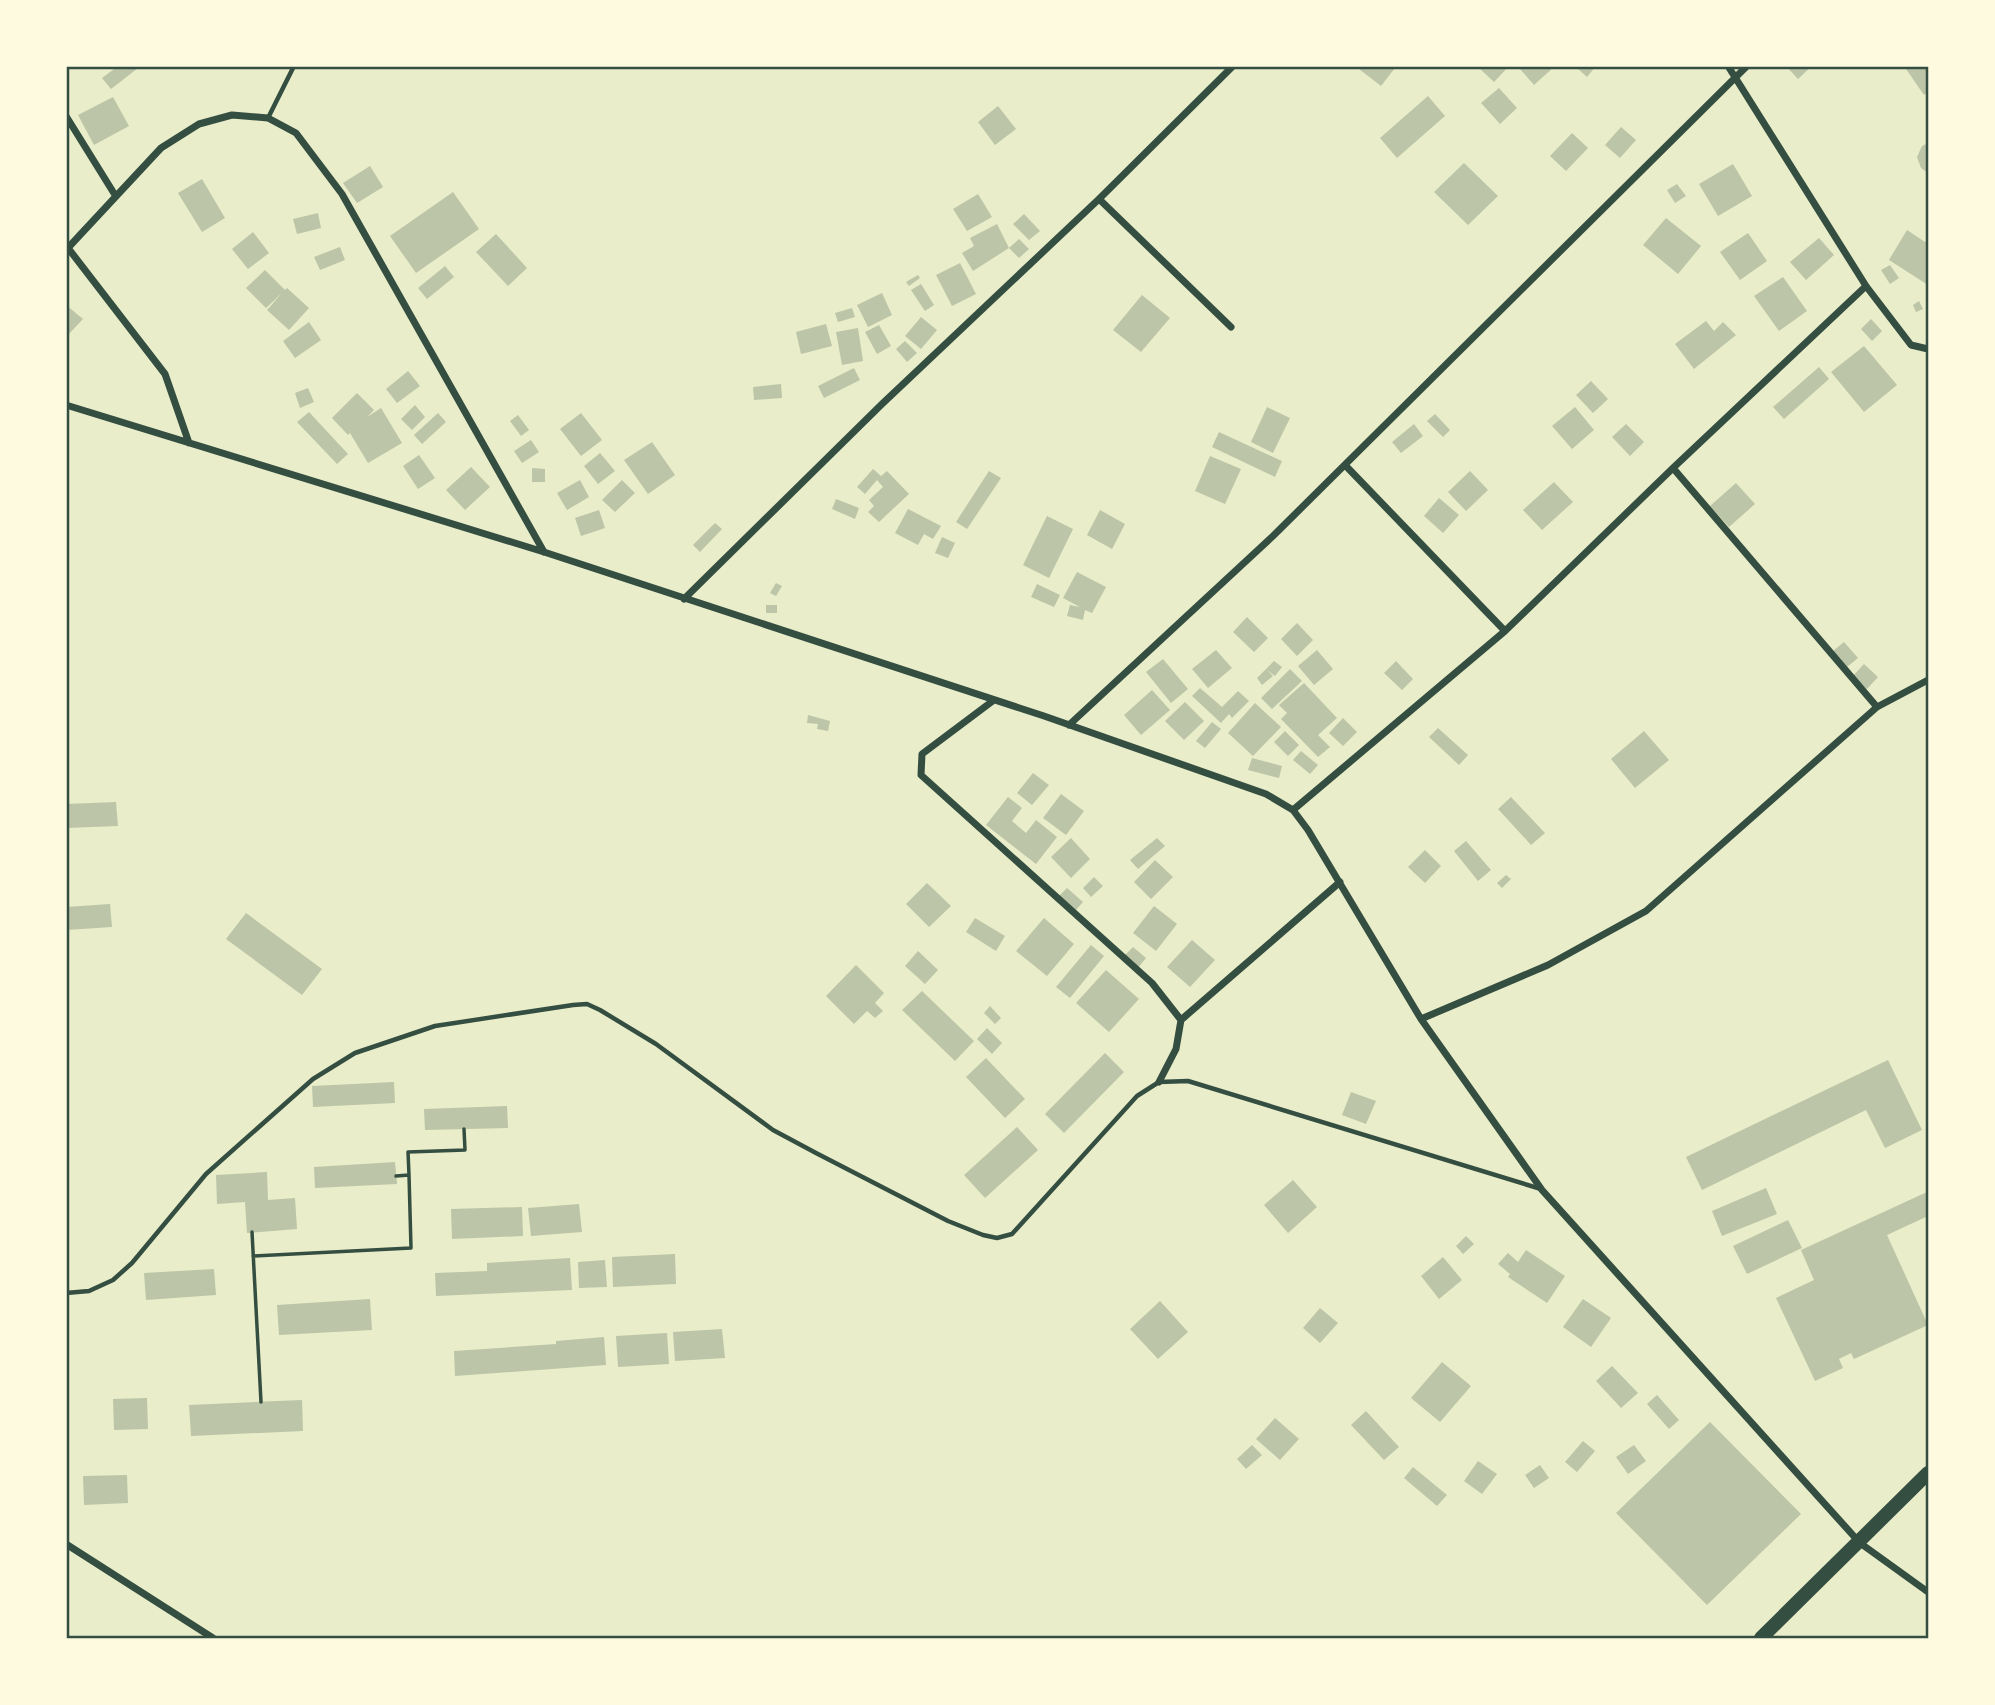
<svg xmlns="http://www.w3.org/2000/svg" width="1995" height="1705" font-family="'PT Sans Narrow',sans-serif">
<rect width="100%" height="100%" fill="#e9edc9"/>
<path fill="#bcc5a7" d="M118,66L138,68L111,89L102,78Z
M1361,66H1393L1395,68L1381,86L1359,69Z
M1477,66H1509L1494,82Z
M1523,66H1555L1534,85L1520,69Z
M1575,66H1596L1587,77Z
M1786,66H1812L1798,79Z
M1909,66H1926L1928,70V92L1924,95L1906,69Z
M1499,88L1517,108L1500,124L1481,103Z
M1428,96L1445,116L1397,158L1380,138Z
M113,97L129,126L94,145L78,115Z
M998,106L1016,129L995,145L978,122Z
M1621,127L1636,140L1620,158L1605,145Z
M1572,133L1588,148L1566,171L1550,156Z
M1928,143V173L1921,168L1917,157L1922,146Z
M1464,163L1498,196L1468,225L1434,192Z
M1733,164L1752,196L1718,216L1699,184Z
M370,166L383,187L357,203L343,183Z
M202,179L225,218L202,232L178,193Z
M1677,184L1686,196L1675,203L1667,190Z
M453,192L479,229L416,273L390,236Z
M978,194L992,217L967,231L953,209Z
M318,213L321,228L297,234L293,219Z
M1024,214L1040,231L1029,240L1013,224Z
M1666,218L1701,246L1678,274L1643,245Z
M997,224L1009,248L1019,239L1029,249L1019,258L1009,248L973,271L962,253L974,246L970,238Z
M1907,230L1925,242L1928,237V285L1889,260Z
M253,232L269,253L248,269L232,249Z
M1748,233L1767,261L1740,280L1720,252Z
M496,234L527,268L508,286L476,252Z
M1819,238L1834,255L1806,280L1790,262Z
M340,247L345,260L320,270L314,257Z
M960,263L976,294L952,306L936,275Z
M1890,265L1899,278L1890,284L1881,270Z
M445,266L454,277L427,299L418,288Z
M265,270L285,290L287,288L309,308L289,330L267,310L282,293L266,308L246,288Z
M918,275L920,278L909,286L906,282Z
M1783,277L1807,311L1779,331L1754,296Z
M921,284L934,305L925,311L911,290Z
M882,293L892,315L868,327L857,305Z
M1142,295L1170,318L1141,352L1113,330Z
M1919,301L1923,309L1916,312L1913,305Z
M66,305L83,319L66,337Z
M852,308L855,317L838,322L835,313Z
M921,317L937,330L921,349L905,336Z
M1871,319L1882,331L1872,341L1861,329Z
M1706,321L1714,331L1723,322L1736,335L1694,369L1675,344Z
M309,322L321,340L295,358L283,341Z
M826,324L832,346L801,354L796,332Z
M879,325L891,346L877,354L865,332Z
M858,328L863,361L842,365L836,332Z
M905,341L917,353L907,362L896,349Z
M1864,346L1897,385L1864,412L1831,372Z
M1819,367L1829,379L1784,419L1773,407Z
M854,368L860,380L824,398L818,386Z
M408,371L420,386L397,403L386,389Z
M1591,381L1608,399L1593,413L1576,395Z
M781,384L782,398L754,400L753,387Z
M308,388L314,402L300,408L295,393Z
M357,393L374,410L367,417L381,408L402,443L368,463L350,433L348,435L332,418Z
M415,405L425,417L412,430L401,419Z
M1267,407L1290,418L1273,453L1251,442Z
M1575,407L1594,430L1572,449L1552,426Z
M309,412L348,454L337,464L297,422Z
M438,413L446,422L422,444L414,435Z
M581,413L602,440L581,456L560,429Z
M1435,414L1450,430L1443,437L1427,421Z
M518,415L529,430L521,436L510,421Z
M1414,424L1423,436L1401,453L1392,442Z
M1626,424L1644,442L1630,456L1612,437Z
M1219,432L1282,461L1275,477L1212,447Z
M531,440L539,452L522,463L514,451Z
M652,442L675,475L648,494L624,460Z
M600,453L615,471L598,484L584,466Z
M419,455L435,478L418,489L403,466Z
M1210,456L1241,469L1225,504L1195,491Z
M471,467L490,487L465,510L446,490Z
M532,468L545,469V482H532Z
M873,469L881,476L887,471L909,494L879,522L868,512L874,506L869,500L883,487L877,480L865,494L857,487Z
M989,471L1001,478L967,529L956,522Z
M1470,471L1488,490L1466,511L1448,492Z
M580,480L589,497L567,510L557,493Z
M622,480L635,493L615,512L602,500Z
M1554,482L1573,502L1542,530L1523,510Z
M1736,483L1755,504L1729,527L1710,506Z
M1439,498L1459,515L1443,533L1424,516Z
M836,499L859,508L855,519L832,509Z
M908,509L941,526L933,539L924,534L918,545L895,533Z
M599,510L605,528L581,536L575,518Z
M1100,510L1125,524L1112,549L1087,535Z
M1047,516L1073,529L1049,578L1023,565Z
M715,523L722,529L700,552L693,545Z
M942,537L955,543L948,558L935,553Z
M1077,572L1106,587L1092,613L1085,610L1083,620L1067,616L1070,605L1080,607L1063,598Z
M776,583L782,586L776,596L770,593Z
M1037,584L1060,595L1054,607L1031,597Z
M766,605H777V613H766Z
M1247,617L1268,638L1254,652L1233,632Z
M1297,623L1313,640L1297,656L1281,639Z
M1844,642L1858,658L1847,667L1833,651Z
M1216,650L1232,668L1208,688L1192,669Z
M1317,650L1333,669L1314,685L1298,666Z
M1163,659L1188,689L1171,703L1146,672Z
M1274,661L1282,667L1275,676L1267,670L1273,676L1262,685L1257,678Z
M1396,661L1413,679L1402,690L1384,673Z
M1864,664L1878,677L1867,689L1852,677Z
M1290,669L1302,681L1272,709L1261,698Z
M1304,683L1337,718L1318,735L1330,747L1318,757L1281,719L1287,713L1279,705Z
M1200,688L1222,707L1238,691L1249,701L1232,718L1229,714L1221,723L1192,696Z
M1152,690L1170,710L1141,735L1124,715Z
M1185,702L1204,721L1184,740L1165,721Z
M1255,703L1281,727L1253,756L1228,733Z
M808,715L830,721L828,731L817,729L818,724L807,723Z
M1343,718L1357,732L1343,746L1329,733Z
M1212,722L1221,729L1205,748L1196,741Z
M1438,728L1468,755L1459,765L1429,737Z
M1285,731L1299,745L1288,756L1274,742Z
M1644,731L1669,760L1635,788L1611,759Z
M1301,751L1318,765L1310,774L1293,760Z
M1252,758L1282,766L1279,778L1248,770Z
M1033,773L1049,785L1032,805L1017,793Z
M1061,794L1084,811L1066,835L1043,818Z
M1008,797L1022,808L1012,821L1026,833L1036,820L1057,837L1036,864L986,825Z
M1511,797L1545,833L1531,845L1498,809Z
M116,802L118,826L66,828V804Z
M1071,838L1090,859L1071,878L1051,857Z
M1157,838L1165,846L1138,869L1130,860Z
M1466,841L1491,870L1478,881L1454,851Z
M1425,850L1441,866L1425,883L1408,867Z
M1155,860L1173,877L1151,899L1134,882Z
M1506,875L1511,879L1502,888L1497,883Z
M1094,877L1103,886L1091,897L1083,888Z
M927,883L951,906L929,927L906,904Z
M1067,888L1083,902L1075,911L1059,896Z
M110,904L112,927L66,930V907Z
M1154,906L1177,924L1156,951L1133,933Z
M246,913L322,969L302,995L226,939Z
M975,918L1005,936L996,951L966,932Z
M1044,918L1074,944L1047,976L1016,951Z
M1192,940L1215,960L1190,987L1167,967Z
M1091,945L1104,956L1070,998L1056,987Z
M1133,947L1146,958L1137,969L1123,957Z
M918,951L938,970L925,984L905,966Z
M856,965L884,993L875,1003L883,1011L875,1018L867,1011L854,1024L826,996Z
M1106,970L1139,999L1109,1032L1076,1003Z
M922,991L974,1041L955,1061L902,1010Z
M990,1006L1001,1018L995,1024L984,1013Z
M987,1028L1002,1043L992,1054L977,1039Z
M1105,1053L1124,1072L1064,1133L1045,1114Z
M986,1058L1025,1099L1005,1118L966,1077Z
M1888,1060L1922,1130L1885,1148L1866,1110L1702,1190L1686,1157Z
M394,1082L395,1103L313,1107L312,1086Z
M1351,1092L1376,1101L1366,1124L1342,1115Z
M507,1106L508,1128L425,1130L424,1109Z
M1017,1127L1038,1150L985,1198L964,1175Z
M395,1162L397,1184L315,1188L314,1167Z
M267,1172L268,1200L295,1198L297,1229L247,1233L245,1202L217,1204L216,1175Z
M1293,1180L1317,1207L1288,1233L1264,1205Z
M1766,1188L1777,1214L1722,1236L1712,1211Z
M1927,1192L1928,1216L1887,1235L1928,1325L1854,1359L1851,1353L1839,1359L1843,1368L1815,1381L1776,1298L1814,1280L1801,1250Z
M579,1204L582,1232L531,1236L528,1208Z
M522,1207L523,1236L452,1239L451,1209Z
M1788,1220L1802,1248L1747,1274L1733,1246Z
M1466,1236L1474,1244L1463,1254L1456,1246Z
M1526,1250L1565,1276L1547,1303L1508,1277L1510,1274L1498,1264L1508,1253L1518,1262Z
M675,1254L676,1284L613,1287L612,1257Z
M1443,1257L1462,1280L1439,1299L1421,1276Z
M570,1258L572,1290L436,1296L435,1273L487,1271V1263Z
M605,1260L607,1287L579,1288L578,1262Z
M214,1269L216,1295L146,1300L144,1273Z
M370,1299L372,1330L279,1335L277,1305Z
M1583,1299L1611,1318L1591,1347L1563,1327Z
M1160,1301L1188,1332L1158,1359L1130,1329Z
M1320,1308L1338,1323L1320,1343L1303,1328Z
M722,1329L725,1358L675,1361L673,1332Z
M667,1333L669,1364L618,1367L616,1336Z
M604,1337L606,1365L455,1376L454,1351L556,1344V1341Z
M1442,1362L1471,1386L1440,1422L1411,1398Z
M1612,1366L1638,1393L1621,1408L1596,1381Z
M1657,1395L1679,1420L1669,1429L1647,1404Z
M147,1398L148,1429L114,1430L113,1399Z
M302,1400L303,1431L191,1436L189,1405Z
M1366,1411L1399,1447L1384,1460L1351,1425Z
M1275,1418L1299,1439L1280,1460L1256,1439Z
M1710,1422L1801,1514L1707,1605L1616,1513Z
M1583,1441L1595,1451L1577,1472L1565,1462Z
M1252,1445L1262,1455L1246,1469L1237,1459Z
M1634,1445L1646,1461L1628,1474L1616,1457Z
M1478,1461L1497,1474L1482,1494L1464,1481Z
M1540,1465L1549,1478L1534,1488L1525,1475Z
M1413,1467L1447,1495L1437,1506L1404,1478Z
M127,1475L128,1503L84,1505L83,1476Z"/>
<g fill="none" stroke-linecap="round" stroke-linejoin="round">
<path stroke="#344e41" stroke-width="3.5" d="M409,1175L408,1152L465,1150L464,1129
M252,1232L261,1402
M253,1256L411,1248L409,1175L396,1176"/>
<path stroke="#344e41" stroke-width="4.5" d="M268,118L294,66
M66,1293L89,1291L113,1280L132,1263L206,1174L313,1079L355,1053L435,1026L573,1005L587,1004L600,1010L656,1044L773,1130L816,1153L948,1221L983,1235L997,1238L1012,1234L1137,1096L1159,1082L1188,1081L1541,1189"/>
<path stroke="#344e41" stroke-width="7" d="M1728,66L1866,286L1911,345L1928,349
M66,116L115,195
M1099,199L1231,327
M68,248L165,374L189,443
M66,250L161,148L199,124L232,115L268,118L296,133L342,194L544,552
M66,405L544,552L1044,716L1266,794L1293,810L1308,830L1421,1019L1542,1190L1860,1543L1928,1592
M1345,465L1505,631
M1673,468L1877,707
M684,599L882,404L1099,199L1233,66
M994,700L922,754L921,775L1152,983L1181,1020
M1069,725L1273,536L1747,66
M1293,810L1505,631L1673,468L1866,286
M1421,1019L1548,965L1646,911L1877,707L1928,680
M1159,1082L1176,1049L1181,1020L1340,882
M66,1544L213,1638"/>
<path stroke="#344e41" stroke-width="14" d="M1761,1638L1928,1473"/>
</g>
<rect width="1995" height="1705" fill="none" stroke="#fefae0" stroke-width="136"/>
<rect x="68" y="68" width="1859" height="1569" fill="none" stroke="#344e41" stroke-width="2.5"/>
</svg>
